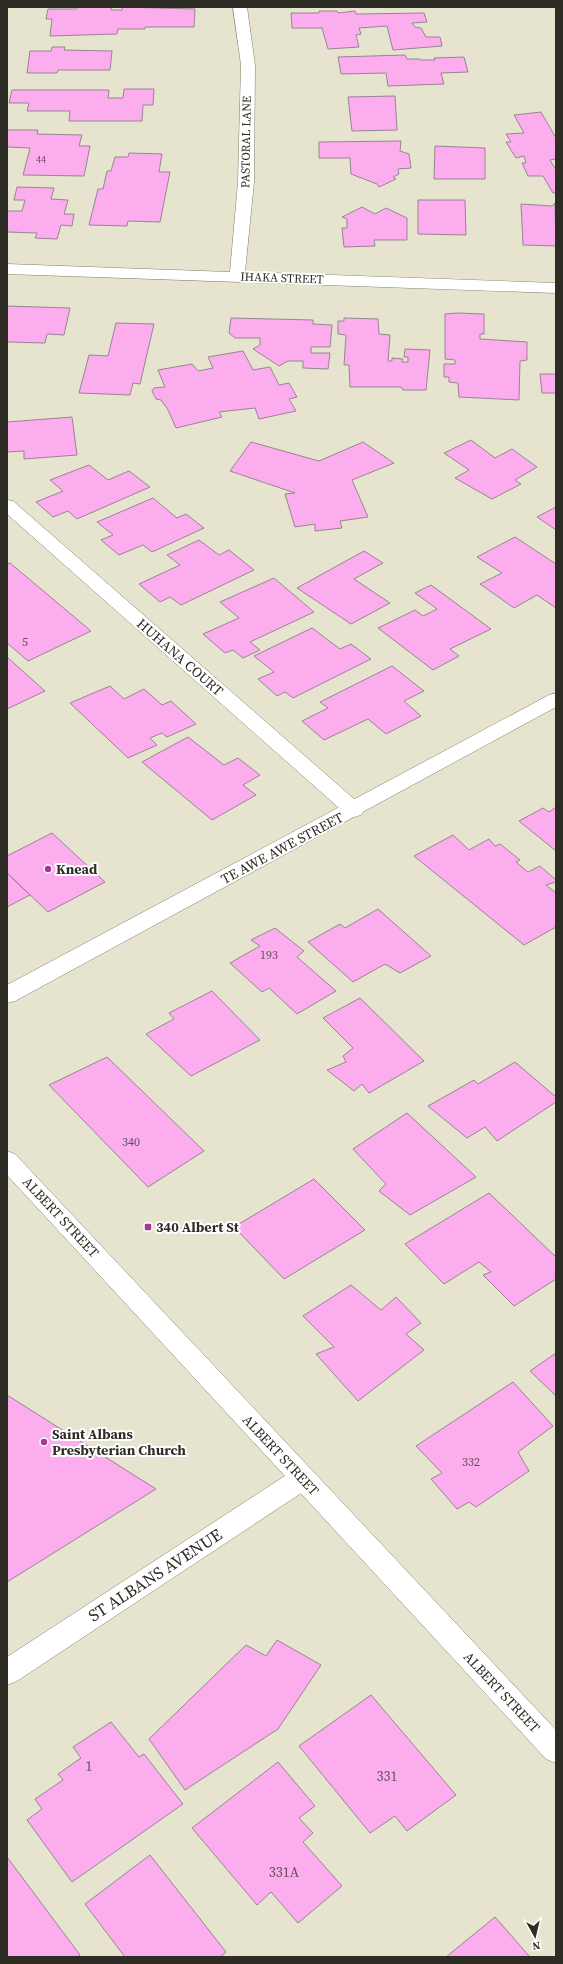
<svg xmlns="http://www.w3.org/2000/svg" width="563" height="1964" font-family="'Source Serif 4',serif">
<rect width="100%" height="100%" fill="#e6e3ce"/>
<path fill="#fcaded" stroke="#978593" d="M76,7H111V10H122V7L195,9L194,27H145V29H118L117,34L50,36L52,19H46L48,9H76Z
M319,11H337L338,13L355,11L356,14L424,13L427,22L412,23L415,27L421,28L426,37H440L442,46L393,50L387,26L359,28L361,34L356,35L359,47L328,49L322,28H292L291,13H319Z
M52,47H65L64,50L112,51L110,70H58L57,73H27L30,51H51Z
M405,55L407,59H420L421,60H435L434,58L464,57L468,72L441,73L444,84L388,86L386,73L341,74L338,57Z
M124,89H154L153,105H143L142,121H69L70,111H27L29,103H9L12,90H109L108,98H123Z
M395,96L397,130L352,131L348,97Z
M541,112L556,138V159L550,160L556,170V193H553L543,176H528L522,163H526L524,156L516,158L506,142H511L506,134L524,133L514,115Z
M7,130H38L37,134L82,135L79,146H90L84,176L23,175L30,148L7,147Z
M401,141L400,151L409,154L411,168L398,169L399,174L393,177L396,179L379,187L377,184L351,174L350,158H319V142Z
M435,146L485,148V179H434Z
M129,153L162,154L159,172H170L160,222L128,221L127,226L89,225L98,189H103L107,171H111L115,157H128Z
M17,187L54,188L51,199L68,200L64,214H74L72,226L61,225L57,239L35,238L37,233L7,232V211H22L25,200H14Z
M418,200H465L466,235L418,234Z
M555,203L556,246L523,245L521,204L552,206Z
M362,207L375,214L386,208L407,218V240H374L375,246L344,247L342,228H347V219L342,217Z
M7,306L70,308L64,335L47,334L45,343L7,342Z
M458,313L484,314V334H480V339L527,342V360L520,361L519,400L459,397L458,383L449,382V377H444V364H455V360L445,359V314Z
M231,318L313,320V324L332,325L330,347H311V353H330L328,369L303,368V361H288L279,366L253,349L260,345V338H235L229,333Z
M344,318L378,319L379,334L390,335L388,361H392V358L403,359L402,362H408V357H404L405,349L430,350L426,390H403L401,387H350L349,365H344L346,335L338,334V321H344Z
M116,323L154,324L140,384L133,383L130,395L79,393L89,355L108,356Z
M243,351L253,370L270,367L279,385L289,383L297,397L289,399L296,411L259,419L255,408L219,412L222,417L176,428L167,408L161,400L156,399L152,391L154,388L165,387L158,370L192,364L198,371L213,368L208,357Z
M540,374H556V393H542Z
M72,417L77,455L24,459V451L7,452V422Z
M471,440L495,458L512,449L537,467L515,480L521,484L492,499L455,478L469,470L444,453Z
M251,442L319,461L363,442L394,463L352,480L368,517L340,521L342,528L315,531V524L295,527L285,494L295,493L230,471Z
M89,465L108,480L129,471L150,487L77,519L68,511L53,517L36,502L63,491L50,480Z
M153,498L177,518L186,514L204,528L152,552L143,545L119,555L101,540L113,535L97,522Z
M556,507V530L537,517Z
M515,537L556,564V608L537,595L514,608L480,584L502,573L477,557Z
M199,540L219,555L229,550L254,570L181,605L170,597L160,602L139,584L180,565L167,555Z
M364,551L383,563L354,579L390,603L351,624L297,588Z
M10,563L91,631L28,661L7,643V564Z
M274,578L314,612L250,642L260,650L243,658L233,650L225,653L203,634L239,618L220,602Z
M431,585L491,629L450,649L459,656L433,670L378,628L415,610L423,616L437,609L415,593Z
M312,628L340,649L351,644L371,659L293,698L285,692L277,696L258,679L274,672L254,656Z
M7,657L45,691L7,709Z
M392,666L424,691L404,701L421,716L386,734L368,719L324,740L302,721L328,708L320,702Z
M110,686L124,699L144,689L162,705L171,701L196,724L167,737L162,733L150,738L157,745L128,758L70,703Z
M188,737L224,765L238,758L260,775L243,785L256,795L212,820L142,762Z
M556,807V851L519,821L543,808L549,812Z
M52,833L105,882L48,912L7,873V856Z
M453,835L469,850L489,839L495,846L500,844L520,860L516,862L528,872L540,866L556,880V882L546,885L556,893V927L524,945L414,856Z
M7,873L30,895L7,907Z
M378,909L431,956L400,973L385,964L353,982L308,942L340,924L345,928Z
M275,928L304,951L297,957L336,991L297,1014L269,988L262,992L230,963L260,946L251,940Z
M212,991L260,1040L191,1076L146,1034L174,1019L169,1013Z
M360,998L424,1061L369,1093L362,1084L354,1091L327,1070L346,1062L343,1056L353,1048L323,1018Z
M107,1057L204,1151L148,1187L49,1085Z
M515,1062L556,1097V1102L497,1141L485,1127L467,1138L428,1106L474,1080L478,1084Z
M407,1113L476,1177L410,1215L379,1191L386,1184L353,1149Z
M314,1179L365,1230L284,1279L234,1227Z
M489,1193L556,1257V1279L514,1306L483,1275L491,1272L479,1262L444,1284L405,1244Z
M351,1285L381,1310L396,1297L421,1323L406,1334L424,1350L358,1401L316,1354L334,1347L303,1316Z
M556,1353V1396L530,1371Z
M513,1382L553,1426L518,1452L529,1471L476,1507L469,1502L457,1509L431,1479L442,1473L416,1446Z
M7,1395L156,1489L7,1582Z
M277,1640L321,1665L278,1729L185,1790L149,1739L246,1645L266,1656Z
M371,1695L456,1795L407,1831L395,1816L370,1833L299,1746Z
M111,1722L139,1757L144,1754L183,1804L72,1882L27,1820L42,1809L35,1799L63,1780L58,1774L81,1758L73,1747Z
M278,1762L315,1806L299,1818L313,1833L303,1842L342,1886L298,1923L271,1892L257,1905L192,1828Z
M150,1855L226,1952L220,1957H125L85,1904Z
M7,1857L80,1955L77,1957H7Z
M495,1917L530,1957H446Z"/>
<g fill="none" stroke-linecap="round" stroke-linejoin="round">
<g stroke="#83806d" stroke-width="1">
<path id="street" d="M233,7H247L255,65L254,182L245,272L556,283V293L7,274V264L230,272L238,182L241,65Z
M7,500L13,501L361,805L364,810L361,815L354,817L347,815L7,514Z
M303,1467L312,1470L316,1478L312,1486L17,1681L7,1685V1657L294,1470Z"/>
</g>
<g stroke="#83806d" stroke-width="1">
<path id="secondary" d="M556,693V707L15,1001L7,1003V985L549,695Z
M7,1151L15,1154L556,1730V1763L546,1759L7,1175Z"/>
</g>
<use href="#street" fill="#fff" fill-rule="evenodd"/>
<use href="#secondary" fill="#fff" fill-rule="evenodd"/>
</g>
<g fill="#a53897" stroke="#fff" stroke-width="1.5">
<circle cx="48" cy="869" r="4"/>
<rect x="144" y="1223" width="8" height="8" rx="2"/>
<circle cx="44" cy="1442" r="4"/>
</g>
<g text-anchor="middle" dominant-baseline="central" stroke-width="4" stroke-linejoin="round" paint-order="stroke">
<g font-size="10" fill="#624d57">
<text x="41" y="159">44</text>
</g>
<g font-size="12" fill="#2e2d25" stroke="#fff">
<text transform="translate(246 142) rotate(-89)">PASTORAL LANE</text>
<text transform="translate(282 278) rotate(2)">IHAKA STREET</text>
</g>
<g font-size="12" fill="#624d57">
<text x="25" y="642">5</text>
<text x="269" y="955">193</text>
<text x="131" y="1142">340</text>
<text x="471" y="1462">332</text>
</g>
<g font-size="14" fill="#2e2d25" stroke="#fff">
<text transform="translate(180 657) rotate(41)">HUHANA COURT</text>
<text transform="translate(282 848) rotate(-28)">TE AWE AWE STREET</text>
<text transform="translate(61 1217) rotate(47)">ALBERT STREET</text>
<text transform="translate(281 1455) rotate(47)">ALBERT STREET</text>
<text transform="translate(502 1692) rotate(47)">ALBERT STREET</text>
</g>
<g font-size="14" font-weight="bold" fill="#2e2d25" stroke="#fff" text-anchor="start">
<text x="56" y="869">Knead</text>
<text x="156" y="1227">340 Albert St</text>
<text x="52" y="1434">Saint Albans<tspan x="52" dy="16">Presbyterian Church</tspan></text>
</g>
<g font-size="14" fill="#624d57">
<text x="89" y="1766">1</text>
<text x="387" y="1776">331</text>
<text x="284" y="1872">331A</text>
</g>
<g font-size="17" fill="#2e2d25" stroke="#fff">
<text transform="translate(155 1575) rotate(-33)">ST ALBANS AVENUE</text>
</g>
</g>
<rect width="563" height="1964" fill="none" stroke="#2e2d25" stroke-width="16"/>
<g transform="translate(535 1936) rotate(172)" stroke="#ffffff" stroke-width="3" paint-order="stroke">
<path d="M0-3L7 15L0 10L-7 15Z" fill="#2e2d25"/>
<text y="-6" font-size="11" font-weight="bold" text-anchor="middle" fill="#2e2d25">N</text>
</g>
</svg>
